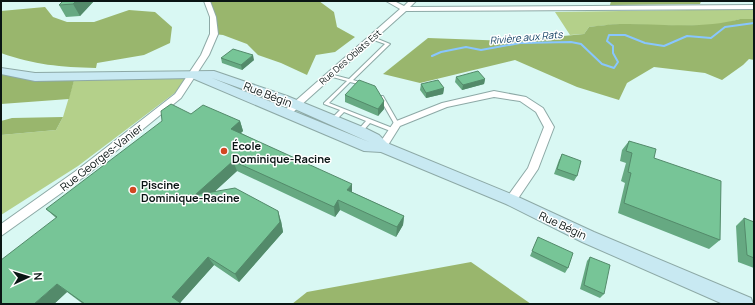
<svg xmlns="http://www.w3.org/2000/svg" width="755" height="305" font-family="Manrope,sans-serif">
<rect width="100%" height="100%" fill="#d9f8f3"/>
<path fill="#b4d08a" d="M754,9V19H740L720,25L678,26L618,24L589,27L584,34L570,35L555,12Z
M193,74L176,92L78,166L1,215V135L56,130L63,117L75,77Z"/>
<path fill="#99b66d" d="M207,1H319L334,12L337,27L355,37L335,52L316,55L307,75L281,63L258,55L247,44L223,35L214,34Z
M611,1H701L700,4L610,5Z
M45,7L53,17L67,22H94L129,10L155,12L172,27L170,43L144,55L97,63L96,68C60,67 35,65 1,53V11Z
M740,19H754V60L749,59L743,65L722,80L705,73L654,67L627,83L619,100L577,87L515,60L420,83L383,74L428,38L512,41L584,34L589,27C599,26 610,24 620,24C661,23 700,30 740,19Z
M1,73L75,77L69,99L1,104Z
M63,117L56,130L1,135V121L12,118Z
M471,262L531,304H292L307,292Z"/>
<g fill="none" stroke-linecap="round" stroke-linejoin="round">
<path stroke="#88c6ff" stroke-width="2" d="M432,56L441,52L466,47L481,50L520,43L571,42L581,44L602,64L614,68L618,62L613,53V46L607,41L609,35H625L645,43L664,46L687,36L711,38L725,27L754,23"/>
<g stroke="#8da9a6" stroke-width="2">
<path id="lane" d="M371,37H373L390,44L353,80L363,83V85H362L350,82L329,103L395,129V131L393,132L370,123L362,132H358V130L366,121L344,112L335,121H331V119L340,110L324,104V103L347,81L329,76V74H330L349,79L385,44L371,39Z
M379,96H383L399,124V125H395L379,97Z"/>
</g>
<g stroke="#8da9a6" stroke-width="2">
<path id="street" d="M204,1H210L216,17L218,34L209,55L181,98L88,174L1,236V224L80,168L175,94L201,55L210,34V17Z
M386,1H394L404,6L409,1H416L410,7L754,5V9L406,11L290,115H284L282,113L284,111L400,9Z
M494,91L526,97L543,108L554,127L538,169L515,203L511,204L507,203L505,200L528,168L544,127L536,112L520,101L494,97L447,107L400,126L385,150H379L377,147L394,122L442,103Z"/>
</g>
<g stroke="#8da9a6" stroke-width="2">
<path id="secondary" d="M1,68L35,73L214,71L287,96L365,128L379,135L387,143L516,196L594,232L751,298L753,304H723L582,242L506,204L381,152L364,151L192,78L35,81L1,74ZM212,78L279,102L369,142Z"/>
</g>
<use href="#lane" fill="#fff" fill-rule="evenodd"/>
<use href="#street" fill="#fff" fill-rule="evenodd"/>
<use href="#secondary" fill="#c8e9f2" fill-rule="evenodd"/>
</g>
<path fill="#66a982" d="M94,1L80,16L66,17L59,5Z
M221,58L254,60L242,70L222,63Z
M456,77L485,79L484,84L462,90L455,82Z
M421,84L444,88L443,94L426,98L420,90Z
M345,95L384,101V109L378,116L345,102Z
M240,121L243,131L241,133L352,192L404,216L403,225L396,237L340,210L335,217L237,171L214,192L281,221L283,232L239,282L214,265L180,303L182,304H83L67,292L54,304L56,218L46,209Z
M629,141L654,158L720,240L709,249L618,213L625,183L621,181L626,163L620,161L622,150Z
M562,154L577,176L574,181L554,174L559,160Z
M744,218L754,222V268L738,262L736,226Z
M538,237L568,268L565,273L530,256Z
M590,257L604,294L600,298L580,289L587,261Z"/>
<path fill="#538a6a" d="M76,1H94L80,16L73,4Z
M253,55L254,60L242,70L241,65Z
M485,79L484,84L462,90L463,85Z
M444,88L443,94L426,98V93Z
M384,101V109L378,116V109Z
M240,121L243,131L234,139L231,129Z
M233,161L237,171L200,205L195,195Z
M352,184V193L347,190Z
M338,200L340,210L335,217L334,207Z
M278,211L281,221L283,232L239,282L235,274Z
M404,216L403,225L396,237L397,227Z
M208,257L214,265L179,304L172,297Z
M57,284L67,292L54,304H34Z"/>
<path fill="#77c597" stroke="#538a6a" d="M63,1H76L73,4L59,5Z
M233,49L253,55L241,65L221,58Z
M478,71L485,79L463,85L456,77Z
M359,80L375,86L384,101L378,109L345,95Z
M438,80L444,88L426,93L421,84Z
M171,104L191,114L203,105L240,121L231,129L352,184L347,190L404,216L397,227L338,200L334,207L233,161L195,195L235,188L278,211L280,222L235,274L208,257L172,297L182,304H85L57,284L34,304H1V260L57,217L46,209L162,121L161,111Z
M629,141L656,149L654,158L721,181L720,240L624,203L631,173L628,172L632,153L626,151Z
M562,154L581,161L577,176L557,169Z
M744,218L754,222V258L747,255Z
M538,237L573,253L568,268L532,251Z
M590,257L610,265L604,294L584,285Z"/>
<g fill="#d14822" stroke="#fff" stroke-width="1.5">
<circle cx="224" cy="151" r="4"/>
<circle cx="133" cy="190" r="4"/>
</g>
<g text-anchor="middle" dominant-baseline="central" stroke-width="3" stroke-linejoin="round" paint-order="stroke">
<g font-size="9" fill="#0a1514" stroke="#fff">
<text transform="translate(350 57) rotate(-41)">Rue Des Oblats Est</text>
</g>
<g font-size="10" font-style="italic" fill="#08385c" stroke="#fff">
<text transform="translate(526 37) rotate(-5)">Rivière aux Rats</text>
</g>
<g font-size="11" fill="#0a1514" stroke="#fff">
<text transform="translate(268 94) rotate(21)">Rue Bégin</text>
<text transform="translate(101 157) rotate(-38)">Rue Georges-Vanier</text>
<text transform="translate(563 225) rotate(25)">Rue Bégin</text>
</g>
<g font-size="11" font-weight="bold" fill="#0a1514" stroke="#fff" text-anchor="start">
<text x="232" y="145">École<tspan x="232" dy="13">Dominique-Racine</tspan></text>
<text x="141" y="184">Piscine<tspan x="141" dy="13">Dominique-Racine</tspan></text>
</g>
</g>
<rect width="755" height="305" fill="none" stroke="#0a1514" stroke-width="4"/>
<g transform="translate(28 277) rotate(86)" stroke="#ffffff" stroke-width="3" paint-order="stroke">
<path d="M0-3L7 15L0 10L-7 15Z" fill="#0a1514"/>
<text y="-6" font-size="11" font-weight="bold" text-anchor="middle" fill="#0a1514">N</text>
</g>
</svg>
